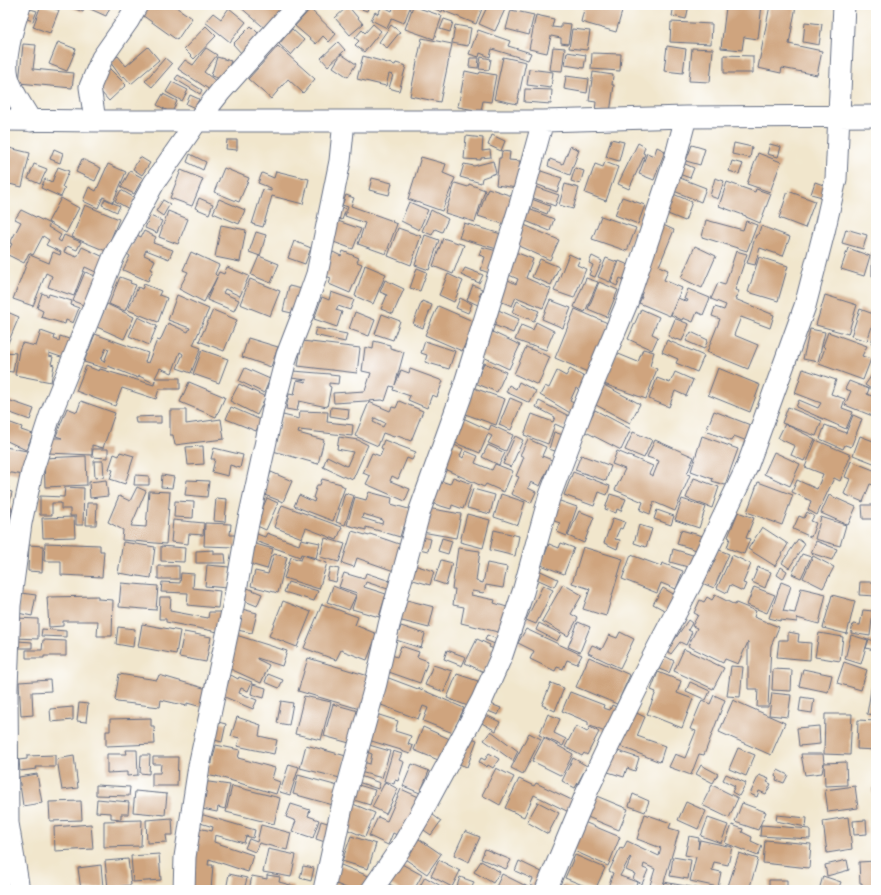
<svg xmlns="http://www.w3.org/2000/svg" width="881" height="895" font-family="'Balsamiq Sans',sans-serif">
<rect width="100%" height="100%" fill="#fff"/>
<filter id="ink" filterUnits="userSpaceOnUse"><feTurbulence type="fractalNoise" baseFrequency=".025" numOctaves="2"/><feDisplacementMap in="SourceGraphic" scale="8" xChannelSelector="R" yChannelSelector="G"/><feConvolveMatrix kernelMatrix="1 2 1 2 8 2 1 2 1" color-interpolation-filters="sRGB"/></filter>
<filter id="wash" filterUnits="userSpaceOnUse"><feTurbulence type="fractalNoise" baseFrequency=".012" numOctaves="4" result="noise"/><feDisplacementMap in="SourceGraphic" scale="16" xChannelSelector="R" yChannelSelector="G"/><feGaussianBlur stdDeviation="0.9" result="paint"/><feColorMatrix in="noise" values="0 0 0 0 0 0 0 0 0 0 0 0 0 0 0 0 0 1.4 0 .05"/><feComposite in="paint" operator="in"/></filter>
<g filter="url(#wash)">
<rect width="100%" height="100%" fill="#f1e6cc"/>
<g id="blocks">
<path fill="#cfa47e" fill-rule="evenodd" d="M41,5L59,10L50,33L33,27Z
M75,5H85L83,12L73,8Z
M87,5H111L106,16L86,7Z
M139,5H173L192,18L177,40L135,10Z
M239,5H274L283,13L268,31L239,6Z
M350,5H369L367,11Z
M394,5H411L404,23L392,18L387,28L371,20L375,12L378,14L382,6L392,11Z
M431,5H444L442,12L430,7Z
M447,5H472L482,9L476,24L444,11Z
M488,5H507L495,31L479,24Z
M585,5H624L616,32L581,22Z
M674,5H689L686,19L672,16Z
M733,5H762L758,39L744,37L742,50L721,48L726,7L733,8Z
M770,5L796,6L789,44L822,51L817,75L782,68L781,73L758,68Z
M348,6L363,24L350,35L335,18Z
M413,6L442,16L434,39L405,29Z
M27,8L37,11L33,21L24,18Z
M229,8L246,22L230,42L205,22L213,13L221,19Z
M310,9L336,34L329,42L323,36L316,44L295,26Z
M511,10L534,15L529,35L506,29Z
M536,15L554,19L552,27L561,28V23L571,24L568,44L561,43V38L551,36L547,53L529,49Z
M444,19L453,22L450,32L440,29Z
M671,22L712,24L711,44L670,42Z
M805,22L822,24L819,45L803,42Z
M373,24L381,31L364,52L355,45L359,41L355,38L362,30L365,33Z
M391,25L400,32L387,48L379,42Z
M455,25L471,28L468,46L452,43Z
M206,26L216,36L194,59L184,49Z
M251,26L261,36L242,54L233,44Z
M292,29L304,40L291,55L279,44Z
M572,29L590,31L587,50L569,48Z
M478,30L510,41L508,46L531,53L528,60L492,49L490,57L480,53L479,57L469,54Z
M422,38L452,44L440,102L410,96Z
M58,42L76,49L67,71L49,64Z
M338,42L345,50L328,66L321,58Z
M23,44L36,45L33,69L74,73L72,88L19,83Z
M278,46L315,79L303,93L288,79L271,99L248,79Z
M667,46L686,49L683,73L664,71Z
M148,47L159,60L131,84L124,76L121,77L110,62L118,56L126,66Z
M553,47L565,48L562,71L550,70Z
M206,48L217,55L204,72L216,81L210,90L178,69L185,60L193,65Z
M692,48L713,49L710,82L689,81Z
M567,52L586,55L584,68L565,65Z
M592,53L621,54L620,71L591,69Z
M341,54L356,64L348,77L333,67Z
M724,55L753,56V73H724Z
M363,56L395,65L396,63L406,66L399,91L389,88L393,75L389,74L386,86L357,79Z
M217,57L231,61L224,80L211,76Z
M481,57L491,59L489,70L479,69Z
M503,57L526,62L517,104L494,99Z
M165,58L172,64L152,87L145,81Z
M470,58H479L478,68L469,67Z
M109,68L126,85L109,101L93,83Z
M529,69L553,72L551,88L527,85Z
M465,71L479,74L480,72L496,75L491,102L483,101L481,111L458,107Z
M593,72L613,75L612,85H614L610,113L595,111L596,102L589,101Z
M178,75L202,90L200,94L175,79Z
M566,76L589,79L587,93L564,89Z
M172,82L188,90L182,101L166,92Z
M525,89L552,90L551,104L524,102Z
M163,94L177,101L172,113L157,105Z
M190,95L199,99L195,108L186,104Z
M492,135L505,141L501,151L488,145Z
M466,136L483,138L482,151L490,150L491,157L481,158V160L464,159Z
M611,139L624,142L619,161L606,157Z
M227,140H237V150L226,149Z
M638,143L645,147L643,153L645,154L629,189L618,184Z
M734,143L752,147L750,158L732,154Z
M770,144L781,147L778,157L767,154Z
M692,145L705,149L700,165L686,161Z
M570,146L579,150L570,175L548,166L550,159L563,164Z
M5,147L30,153L22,187L5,183Z
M657,147L665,151L654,180L639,174L647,153L654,156Z
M54,149L63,153L60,163L50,159Z
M502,151L510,152L509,160L520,161L517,188L496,185L499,158H501Z
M758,153L781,162L770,192L747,184Z
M190,154L206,162L203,170L187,162Z
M140,157L150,163L142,175L133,169Z
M421,157L446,164L443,173L455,178L442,211L408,199Z
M82,159L101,168L95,181L76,172Z
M493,161L496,173L482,178L481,183L460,177L464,164L474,166Z
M732,161L743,164L739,174L729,171Z
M605,162L618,167L606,201L585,193L595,164L603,167Z
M683,163L694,168L690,178L679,174Z
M34,164L47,169L40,184L28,179Z
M108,164L126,172L113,202L103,197L98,208L83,201L89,187L96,191Z
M58,167L69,171L62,187L65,188L61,197L41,188L45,179L52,182Z
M224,168L249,178L239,202L214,192Z
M575,168L584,171L580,184L571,181Z
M181,170L203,179L192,206L170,198Z
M538,170L562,178L557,192L533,183Z
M130,171L143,178L134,194L121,187Z
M276,171L309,179L303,204L272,196L263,227L252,224L263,189L271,191V188L258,183L262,173L274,178Z
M372,178L392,183L389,195L369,190Z
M680,178L706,188L701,202L674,191Z
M715,178L724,181L718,199L710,196Z
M727,182L755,192L756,189L771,194L760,223L746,217V216L719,206Z
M815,182L826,186L822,197L811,194Z
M455,183L468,187L469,184L485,190L475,222L445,213Z
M565,184L579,188L573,209L559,205Z
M532,186L559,195L555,206L528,196Z
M488,188L518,198L509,226L478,216Z
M121,190L135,198L129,209L115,201Z
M788,191L815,201L805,228L779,218Z
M671,193L692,202L685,221L663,212Z
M346,195L354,198L351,206L393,221L392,222L397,224L386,254L358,244L365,223L345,216L348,207L342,205Z
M622,197L645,205L638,224L615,215Z
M61,198L79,208L66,233L48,222Z
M199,198L213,204L209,214L195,208Z
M529,198L550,206L547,214L526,206Z
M105,199L120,206L117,212L102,205Z
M219,199L245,210L239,224L213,213Z
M163,200L170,204L163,216L156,211Z
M409,202L428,210L419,230L401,221Z
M85,205L119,219L106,251L72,237Z
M339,206L346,209L342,220L335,217Z
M526,208L554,219L550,231L521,219Z
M21,210L50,224L48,227L61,235L58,240L61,242L64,235L81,242L77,250L67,246L64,252L77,257L82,247L106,258L100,274L85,267L74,296L48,287L52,276L46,273L33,306L13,299L30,255L49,263L53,252L60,255L61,252L46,245L49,240L43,236L33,255L29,253L24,263L6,254L12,244L10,243L21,222L15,219Z
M431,210L448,219L442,232L435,229L432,235L422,231Z
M168,211L188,219L178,244L159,237Z
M150,216L162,221L157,233L145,228Z
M601,216L636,228L627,251L592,239Z
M335,220L361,229L353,249L328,240Z
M706,220L743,230L746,221L757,225L747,251L702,237Z
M464,223L501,234L497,249L459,238Z
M522,224L559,240L550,260L514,244Z
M661,224L674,230L659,266L668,270L664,280L682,288L670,316L639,303L642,297L632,293Z
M221,225L246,230L240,262L215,257Z
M761,226L790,237L783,256L760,248L755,265L747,263L756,235H758Z
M398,228L421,236L411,265L388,256Z
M846,229L867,235L863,249L842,243Z
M144,231L156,237L153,243L173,250L169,259L146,250L144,255L155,260L151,269L153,270L148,281L123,270L130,256L127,254L137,235L141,237Z
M256,232L266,235L260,256L249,252Z
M425,235L439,240L429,270L415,265Z
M443,238L464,245L453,274L433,266Z
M294,241L311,248L305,264L288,258Z
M695,246L716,256L702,288L681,278Z
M482,247L497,251L489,273L481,270L485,257L479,255Z
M848,248L870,256L864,276L841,269Z
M510,250L533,259L526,278L551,289L543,308L516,297L512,306L495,299L504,278L516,284L518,279L502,272Z
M343,251L359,258L357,262L362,264L350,293L329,284L331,278L323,275L333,252L341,256Z
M736,251L747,254L735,290L739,291L735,299L774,315L770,328L741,317L734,335L758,345L748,369L707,352L720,319L712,316L715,307L724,310L726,305L711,299L718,283L725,285Z
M191,252L219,265L215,274L217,276L219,272L224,274L227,267L249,276L240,296L225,289L223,293L239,300L234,311L207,300L217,277L204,302L179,289L188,272L183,270Z
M872,253H876V276H872Z
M569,254L580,259L577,265L586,269L574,298L554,291Z
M259,256L279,264L271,283L251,275Z
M592,256L602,261L595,277L589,275L593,265L589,263Z
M759,257L788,266L778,301L748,292Z
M606,258L617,262L610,282L598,277Z
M540,259L559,267L551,285L532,277Z
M619,261L631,266V283L620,278L617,286L611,283Z
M365,265L386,274L373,304L355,296Z
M417,268L427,272L420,291L410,288Z
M465,268L483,275L479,283L461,275Z
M85,272L98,277L86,306L73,301Z
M448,274L463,281L454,302L439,295Z
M120,277L131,281L130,283L136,285L125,311L109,304Z
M586,278L598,282L585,312L574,307Z
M250,279L280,291L270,316L240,304Z
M385,280L404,289L393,314L381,309L387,295L380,292Z
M599,282L618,290L607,317L588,309Z
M144,284L161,291L159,295L167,298L158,322L128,310L138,287L142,289Z
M473,285L482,289L479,296L482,297L478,305L467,300Z
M289,286L302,289L296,314L283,311Z
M688,289L710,298L703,315L697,312L693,322L683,318L682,320L671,315L678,298L687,302L688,300L684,299Z
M331,292L354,300L350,310L338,306L336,310L342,312L337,327L314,319L322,297L329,300Z
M42,293L48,296L49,294L72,301L71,305L79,308L73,323L66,320L65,324L41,317L43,311L37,308Z
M177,295L209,309L193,345L201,348L191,373L177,368L183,354L180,352L172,373L160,368L155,378H180V389H159L156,399L122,388L115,406L76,391L86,366L99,371L100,369L154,385L155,380L154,383L139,376L138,378L108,366L107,369L84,362L95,334L148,353L145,362L148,363L157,340L160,341L168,323L188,332L190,328L168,320ZM106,348L109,349L104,362L101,360Z
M825,295L857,305L848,334L816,325Z
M460,298L472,304L468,313L456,308Z
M550,300L571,308L563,328L542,319Z
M422,301L432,305L423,328L413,324Z
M517,301L539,311L534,321L512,312Z
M107,304L134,317L124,339L97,327Z
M438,306L475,322L462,351L425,335Z
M496,309L519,319L513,333L489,323Z
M575,309L610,324L590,373L555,358Z
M641,309L659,317L652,334L658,337L652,350L628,339Z
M860,309L876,315L867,341L851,336Z
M213,310L237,320L224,351L199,341Z
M5,311L19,317L5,350Z
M355,312L375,320L369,336L349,329Z
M382,314L400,321L393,340L375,334Z
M138,317L157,326L149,345L129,336Z
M675,319H676L689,324L682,341L677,339L676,340L668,336Z
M536,322L554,331L546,350L532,345V346L515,340L521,325L533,330Z
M316,328L347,334L345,342L314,335Z
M810,329L825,332L818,362L803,359Z
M876,329V345L871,343Z
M41,331L55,336L54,339L59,341L60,336L72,340L67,359L49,353V356L53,357L51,364L54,365L51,382L15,375L19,350L22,343L36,346Z
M490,331L520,345L509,369L479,355Z
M691,332L708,340L704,349L686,341Z
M828,332L867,346L862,356L871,359L863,380L819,364L825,348L823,346Z
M248,338L278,347L271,367L242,357Z
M667,340L704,356L697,372L676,363L678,359L662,352Z
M302,341L360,348L357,373L298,366Z
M374,341L390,345V348L404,352L395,385L401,370L409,373L410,369L443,381L437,397L432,395L427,408L408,400L410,396L393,390L394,387L390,386L385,401L382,400L334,403L333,393L365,391L371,373L362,371L365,347L373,349Z
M425,341L455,351L449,369L425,362L427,355L421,353Z
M526,347L550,357L538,385L514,374Z
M643,349L654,352L650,366L657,369L646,399L604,384L616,353L638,362Z
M202,350L228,359L219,383L193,374Z
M5,352L16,353L13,372L5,371Z
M484,363L506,372L497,392L475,383Z
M245,368L270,379L264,393L239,381Z
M718,368L760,385L750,412L708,395Z
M570,369L590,380L583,392L576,388L570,401L577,405L572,414L540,395L545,386L549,388L557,371L566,376Z
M803,369L836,380L831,394L845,399L842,408L853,412L846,429L796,407L799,400L818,408L821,403L795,393Z
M293,371L330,374V375L339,376L338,384L329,383V386L331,387L327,407L299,401L297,411L286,409L289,394L294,395L297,380L306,382L307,380L291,378Z
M675,372L693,380L686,396L675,391L669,407L649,399L657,378L670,383Z
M874,372L876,374V392L865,385Z
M849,381L869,389L867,394L876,398L875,417L845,405L851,391L845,389Z
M189,382L225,397L216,417L180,402Z
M519,382L536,391L530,403L506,392L509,385L516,389Z
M239,384L266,397L257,415L230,401Z
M604,385L640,404L630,423L594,404Z
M474,388L505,399L496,425L465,414Z
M510,398L522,403L511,430L499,425Z
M5,399L34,409L30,420L5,411Z
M81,401L115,413L103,448L92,445V455L48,453L49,438H62L56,436L67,408L77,412Z
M399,401L423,411L411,441L395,435L394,437L383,433L378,446L355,436L369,402L390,411L392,407L396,408ZM375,418L385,423L383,427L373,422Z
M539,401L569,416L564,428L555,424L548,444L524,435L532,414L553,422L555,417L536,407Z
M231,407L261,420L256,431L226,419Z
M331,407L349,409L348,419L330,416Z
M788,407L822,421L816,436L782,423Z
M170,410H186V424L221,419L224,439L175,445L173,435H170Z
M595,410L631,429L621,450L584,431Z
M300,411L328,412L327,422L353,425L352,436L299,430L298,433L324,440L318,464L273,451L283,415L299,419Z
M714,411L753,426L747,441L734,436L731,441L706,431Z
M853,415L862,419L851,447L845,445L843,449L820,439L825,425L846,433Z
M161,416V423H136L135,417Z
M463,418L489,430L491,425L513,435L506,451L488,443L492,436L488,434L480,453L453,442Z
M5,421L22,427L21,430L33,434L26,450L5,440Z
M785,424L815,439L804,461L791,455L795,446L778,438Z
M554,432L566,436L561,453L549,449Z
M633,432L652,440L644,458L625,450Z
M515,436L523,440L511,467L503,464Z
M702,436L738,449L725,485L712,481L713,479L691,471Z
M860,436L876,442V464L853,455Z
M339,437L358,440L368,445L353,479L348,477L347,478L323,467L327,456L347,466L353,452L337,449Z
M528,439L546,447L542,456L552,460L540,486L531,482L528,488L536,492L531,503L511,494L519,477L516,476L524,457L520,455Z
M384,440L416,452L412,460L407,458L398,479L392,476L390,481L410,489L405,501L366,484L370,476L363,473L372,453L380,456L383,449L381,448Z
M655,440L694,457L687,474L690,475L675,511L654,502L650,514L640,510L643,502L615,490L625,469L612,464L617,451L653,466L649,474L653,476L659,461L647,457Z
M816,440L851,455L840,481L834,478L817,515L808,510L811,501L792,492L797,480L817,489L823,474L805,467Z
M450,443L463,449L460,456L463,458L466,451L478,456L475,463L492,470L495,464L513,471L504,492L486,484L484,487L440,467Z
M488,445L505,453L499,465L482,457Z
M203,446L204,464L188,465L186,447Z
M5,447L27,451L23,475L5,472Z
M214,448L243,455L240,468L230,465L228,476L212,472L215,459H211Z
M93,449H108V458L92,457Z
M120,452L134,456L125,484L110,479L113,470L109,469L114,454L119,456Z
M774,452L800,464L790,486L764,474Z
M581,455L611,466L606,481L575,470Z
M86,456L87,485L45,487L44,458Z
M94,461H103L104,477L95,478Z
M851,461L876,471V486L870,484L863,502L844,494L850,479L845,477Z
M271,472L292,481L283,502L262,494Z
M573,472L610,486L607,495L599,492L594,506L564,495Z
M135,475L149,476V485H134Z
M162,475L174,477L172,488L161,487Z
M453,477L472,484L463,509L452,505L451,509L431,503L441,481L450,484Z
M694,478L719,487L712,508L686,498Z
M322,479L341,484V485L345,487L333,521L294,506L299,495L314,502L315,499L313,498L317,485H320Z
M106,480L108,496L90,498L89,482Z
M187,480L209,481L207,497L185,495Z
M758,482L793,495L782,525L747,512Z
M5,487H9L8,491L12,492L9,507L12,508L7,531L5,530Z
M65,487L84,488L83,525H76V516H70V509H61V503H52V515H40V496L64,497Z
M137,487L146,491L131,526L146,527L149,491L170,492L166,544L122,540L123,530L108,522L119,496L130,501Z
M473,489L495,495L490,514L467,508Z
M369,492L392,498L391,504L412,510L407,528L403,527L400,537L366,527V530L347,525L355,497L366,500ZM363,514L383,520L382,524L362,518Z
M345,493L354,496L345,525L336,522Z
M501,494L525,502L518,525L494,517Z
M610,494L626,499L621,511L617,509L616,513L605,509Z
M829,495L856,507L848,525L821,513Z
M216,498L227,499L225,522L214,521Z
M267,498L278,503L266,530L255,525Z
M682,499L706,507L699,528L675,520Z
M557,500L577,507L567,536L557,532L560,523L546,518Z
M175,501L194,502L193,518L174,517Z
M87,503H97L96,525H86Z
M282,505L342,527L337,540L306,528L302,538L274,527Z
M862,505H875V519H863Z
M427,508L461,514L456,538L422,532Z
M657,510L674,516L671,525L654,519Z
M579,511L594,517L584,543L568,536Z
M738,512L754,518L746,538L750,539L744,554L727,548L730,538L728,537Z
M807,512L814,516L811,521L816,523L811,537L793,529L799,516L804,518Z
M467,514L490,520L483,548L460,542Z
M74,517L75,537L43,538L42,518Z
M821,517L846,525L840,546L815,539Z
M613,518L625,522L622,529L620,528L615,539L620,540L617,549L604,543Z
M173,520L204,523L203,535L189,534L188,544L171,542Z
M205,523L231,524L230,535H236V547L204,546Z
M639,525L652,529L646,547L634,543Z
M762,527L788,544L775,566L748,549Z
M494,530L519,536L515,556L490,550Z
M681,530L707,537L703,552L677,544Z
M352,531L369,536L370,534L402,545L394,571L357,558L354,567L342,563Z
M267,533L299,545L301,539L320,543L316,558L301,554L300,557L255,541L257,534L265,537Z
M422,537L431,539L428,551L419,549Z
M325,538L345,544L339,562L320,557Z
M442,538L452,541L448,554L438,551Z
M798,539L805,544L789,568L782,563Z
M816,541L837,549L832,560L811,553Z
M123,542L155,547L151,578L118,573Z
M45,543L100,545V551H104L102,577L61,575V561H44Z
M561,543L574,548L564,574L541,565L549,544L559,548Z
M256,544L273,549L267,569L250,564Z
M29,545L43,546L42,572L28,571Z
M161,546L185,548L184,562L161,561Z
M583,547L623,559L606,616L583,609L590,589L572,583Z
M458,548L480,551L476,581L483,583L487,563L507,567L503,588L486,585L484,593L472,591L471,595L495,600L494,603L510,608L502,633L461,623L464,607L453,605L455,589H452Z
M673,549L699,557L695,569L670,562Z
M717,549L729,554L714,588L702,583Z
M214,550V554H225L226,563H196V551Z
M274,554L287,557L278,593L251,586L255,571L268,574Z
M802,554L811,557L801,578L792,574Z
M303,555L327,563L319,589L284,578L291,557L301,560Z
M631,555L661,566L662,563L683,571L676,589L661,583L657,593L622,579Z
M732,555L751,564L743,583L746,584L743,591L730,585L727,593L717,588Z
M813,556L834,567L823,588L803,578Z
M441,560L452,563L446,585L434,581Z
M207,565L229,567L227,588L205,586Z
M414,565L434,571L430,585L410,579Z
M158,566H179V579H158Z
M330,567L339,569L336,582L327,580Z
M758,567L771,572L765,588L752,582Z
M781,567L787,571L783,579L777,575Z
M534,568L558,579L554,587L530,576Z
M181,573L194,574L193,588L220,591L218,608L187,605L188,593L161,592L162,582L180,583Z
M344,573L364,579L366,573L393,582L391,590L366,582L364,587L386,594L379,617L352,609L357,593L339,587Z
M288,582L318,591L314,601L284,592Z
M781,582L791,586L783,611L795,613L801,588L826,594L819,624L797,618V622L780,620V621L769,618Z
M860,582H875V596L859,595Z
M121,583L158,586L156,610L119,607Z
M563,584L582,595L571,614L578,618L568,636L542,621Z
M543,585L553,590L536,624L526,620Z
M333,586L356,595L349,610L327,602Z
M245,587L262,594L257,606L240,599Z
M754,587L775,595L767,613L747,605Z
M663,588L675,595L666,611L653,604Z
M21,593L36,595L32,616L18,613Z
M715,595L735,605L736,603L756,611L754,617L779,627L771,646L768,707H757L758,689H748V642L738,664L725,659L723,663L688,646L697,628L692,626L698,615L694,613L700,600L704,602L707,597L712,600Z
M832,595L855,601L847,634L823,628Z
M98,596V599L113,600L112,636H97L98,621H63V626L49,627L47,597Z
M160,597H171L170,611L208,618L209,612H222L218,632L166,622V619H159Z
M403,599L434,607L429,628L398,620Z
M283,601L311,612L297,647L269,636Z
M322,604L358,617L355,625L377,634L367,660L341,650L336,660L304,648Z
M242,609L257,613L252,633L237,630Z
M863,610L873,611L870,636L851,633L853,624L860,625Z
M16,618L38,619V639L15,638Z
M688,620L692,623L688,630L692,632L686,645L680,642L671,654L667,651Z
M578,622L590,627L580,652L568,647Z
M539,623L561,634L557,641L536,630Z
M142,624L180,631L176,654L138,647Z
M401,626L425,634L421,648L396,640Z
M118,627L135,629L133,647L116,644Z
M42,629L66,631V637L41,636Z
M526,629L582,655L577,664L567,660L563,669L557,667L555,671L530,659L534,651L518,643Z
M184,632L211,637L206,662L179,657Z
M620,632L634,639L620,668L588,653L592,645L602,649L609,635L617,638Z
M788,632L799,634L798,642L811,643L810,660L777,657L779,640H788Z
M819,633L843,637L840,661L815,657Z
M236,635L287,651L282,666L257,658V659L269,665L261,683L226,667Z
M487,635L497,639L495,644L485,640Z
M851,635L868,640L861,664L845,659Z
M477,639L490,645L489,647L494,649L484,672L465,663Z
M869,639L876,642L874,650L866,648Z
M43,640L66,641V656H44V658H26V650H42Z
M18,641L32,642V648H18Z
M401,646L419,652L417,657L428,661L420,683L386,671L392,655L397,657Z
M684,649L724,668L713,689L674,671Z
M447,650L466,657L462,666L444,659Z
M665,656L674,661L669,673L659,669Z
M589,657L630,675L617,704L576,687Z
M308,658L372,677L363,710L298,691Z
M844,662L867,670L861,690L837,683Z
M433,665L452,671L444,692L425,685Z
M731,666L743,667L740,697L727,696Z
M773,669L792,670L791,691L772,690Z
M803,669L832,675L828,692L799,686Z
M658,672L681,681L677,693L693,699L682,728L647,714L656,692L651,690Z
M119,674L157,680L159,675L207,689L202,707L187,703V706L161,700L160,707L117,702L115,700Z
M268,674L283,680L279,688L265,682Z
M457,674L478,681L473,708L447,698Z
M231,675L238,679L239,677L252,682L248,691L241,688L239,693L257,700L253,709L220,695L226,688Z
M386,677L418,689V688L464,708L453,733L423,721L428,708L423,706L418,719L376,703Z
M50,680L51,691L32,692L33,715L21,716L19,682Z
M690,682L710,691L706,700L686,691Z
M551,683L564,688L555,711L542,705Z
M253,684L266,688L264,698L251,694Z
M872,684H876V715L867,714Z
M570,692L604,705L603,708L610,710L612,705L622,710L612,735L588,725V722L562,711Z
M772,693L791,695L788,717L769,715Z
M714,695L725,700L704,755L699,754L691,775L669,767L675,754L685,758L696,731L690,729L702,700L710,704Z
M304,696L331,702L321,740L295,734Z
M801,697L814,699L812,713L799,711Z
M733,700L785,723L771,755L719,732Z
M281,701L293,703L289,725L277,723Z
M79,703L88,704L86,722L77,721Z
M333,704L362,712L353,744L324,736Z
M491,704L501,708L498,715L488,711Z
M73,707V720L51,722L50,709Z
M632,711L645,717L637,736L665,746L660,762L617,745Z
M373,713L398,721L395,731L411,736L408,744L413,746L410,754L401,751V750L365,739Z
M484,714L500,722L496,731L480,722Z
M548,714L560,719L554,733L566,739L563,746L539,735Z
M825,714H852L850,755L824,754Z
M237,717L261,725L259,736L277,740L274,754L237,746L240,738L231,736Z
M151,718V726H154L155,744L106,746V731H110V719Z
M858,720L876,721V750L857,749Z
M214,721L226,724L222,742L211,739Z
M576,726L587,732L590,727L599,732L587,755L584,753L582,756L565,747Z
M819,726L820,744L799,746L797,728Z
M423,727L452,740L443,762L414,750Z
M491,731L518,751L513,761L484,740Z
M529,733L541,739L523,774L511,768Z
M469,737L477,740L467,767L459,764Z
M544,738L573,754L562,776L532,761Z
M216,745L240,750L238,758L275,768L272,779L280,782L276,794L216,776V777L206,775L209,763L212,764V762Z
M306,745L346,756L340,778L300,768Z
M369,745L390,751L382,778L360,772L363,762L370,764L372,754L367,752Z
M738,748L755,755L746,776L729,769Z
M126,750H137L138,775L127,776V772L107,773V754H127Z
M615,750L639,758L635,771L627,768L624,777L608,772Z
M393,751L402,754L399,760L404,762L398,781L395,780L394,784L384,781Z
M489,753L499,759L493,768L488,765L487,767L479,762L481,758L485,760Z
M801,754H823L824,763L822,773L805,775Z
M55,755V767H36L37,769L20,771L19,760L27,759V756Z
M141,755H150L149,774L140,773Z
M74,756L78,788L62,790L57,759Z
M153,757H178L177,786H152V773H160L161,764H153Z
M573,758L587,766L575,788L562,781Z
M846,762L847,785L825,786L824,763Z
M289,764L299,767L290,795L280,792Z
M412,764L429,771L420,793L403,786Z
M701,765L718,774L713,783L696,774Z
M496,768L514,777L500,805L482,795Z
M778,770L788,775L784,783L776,780L777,778L775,776Z
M37,774L42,803L23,806L19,777Z
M726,774L746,783L739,796L732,792L735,786L723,780Z
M298,775L338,786L333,805L293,794Z
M759,775L769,779L767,782L771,784L766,794L759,791L757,797L750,794Z
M360,776L380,783L378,789L358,782Z
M519,779L534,786L536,783L578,803L573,814L534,795L524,817L505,808Z
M202,781L230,785L225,809L218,807L217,812L197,808Z
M385,782L398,789L386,814L372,807Z
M355,784L375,790L370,805L351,799Z
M96,785L130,787L129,796L96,795Z
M712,785L738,798L729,818L702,805Z
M232,786L280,798L274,824L226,812Z
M855,786L858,808L828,812L825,790Z
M876,788V804H874L872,789Z
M401,789L421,798L403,838L393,833L388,845L369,836L378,817L387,821Z
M135,791L167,794L165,815L133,812Z
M633,794L649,801L645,812L629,806Z
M594,795L628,809L619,830L585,816Z
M97,799L129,802L128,814H121V819L111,818V813L96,812Z
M81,801L82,820L50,821L49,802Z
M538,802L559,813L548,834L527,822Z
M686,802L706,811L698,829L678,820Z
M742,803L766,812L758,830L735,822Z
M291,804L310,810L308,816L319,820L313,838L292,831L296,821L286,817Z
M353,804L375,813L365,837L344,828Z
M429,812L441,821L431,835L418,826Z
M200,814L255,830L253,838L246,836L244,843L215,835L214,842L253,855L248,872L209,859L208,865H213L211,890L187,889L198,828L212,831L213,827L197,822Z
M645,814L671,823L669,828L679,831L664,882L707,890H662L664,882L662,889L650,885L655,869L644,864L643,868L648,870L642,884L633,879L635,874L626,870L631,858L630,857L620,876L637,882L634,890H607L613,873L609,871L620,848L623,849L627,841L659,856L661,848L637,839Z
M777,815L807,818L806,827L776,821Z
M848,817L852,849L827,853L823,821Z
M172,818L173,835H166L167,842L147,843L146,820Z
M708,818L728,825L721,843L701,836Z
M142,820L141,846L104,847V821Z
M866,820L867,834L854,835L853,821Z
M321,821L334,825L328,843L316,839Z
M584,822L620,837L608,866L572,850Z
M91,824L93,849L55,851L54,827Z
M261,825L291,833L287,850L259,843L255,852L245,848L249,839L257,842Z
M732,825L743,829L742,832L752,837L751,841L762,846L758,856L725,843Z
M761,825L810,829V839L760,836Z
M465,831L480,837L469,862L454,855Z
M351,836L376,844L368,869L342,861Z
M689,836L699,838L698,849L700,840L732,847L728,865L714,862L712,870L721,872L718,887L690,881L696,857L685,855Z
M416,837L441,854L427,874L402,857Z
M765,840L811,844L809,868L763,863Z
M268,849L296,855L291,877L263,872Z
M485,849L511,860L506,869L481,859Z
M739,853L758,859L749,890H740L728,886Z
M159,854L161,880L133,882L131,856Z
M575,855L605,868L595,890L565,878Z
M673,857L691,860L688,879L670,876Z
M128,859L131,885L108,888L105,861Z
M439,860L460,871L452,887L431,876Z
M847,860L849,870L827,876L825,865Z
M481,861L500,872L493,883L474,872Z
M519,861L546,874L540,889L530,885L533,879L515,871Z
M876,861V890H862V883H860L859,862Z
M398,862L422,875L414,890H401L387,883Z
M101,865L103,887L81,890L78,868Z
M341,865L371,877L365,890H351L334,883Z
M303,866L314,868L311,881L300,878Z
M229,874L247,878L244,890H226Z
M502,874L530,888L529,890H502L496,887Z
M267,875L280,877L279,882L294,886L293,890H249L252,876L267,879Z
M823,876L841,882L838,890H819Z
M425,877L448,890H418Z
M460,877L474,882L471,890L456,889Z
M769,880H787V890H769Z
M563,884L577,890H560Z"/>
</g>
</g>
<g filter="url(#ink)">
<use href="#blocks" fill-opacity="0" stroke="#666f84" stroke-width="1"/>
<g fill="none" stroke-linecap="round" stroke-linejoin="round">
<g stroke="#666f84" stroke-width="23">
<path id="street" d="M20,5C14,25 3,56 8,77C12,93 23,107 31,121
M5,120L95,121H543L686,117L876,116
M95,121L90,87L102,58L128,21L137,5
M19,890L8,823L7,689L10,605L21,523L32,472L50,416L114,256L154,183L197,121L221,91L298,5
M184,890L185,857L199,766L234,602L247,528L273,409L287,355L304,311L317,274L340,161L344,121
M324,890L342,807L376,683L389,625L420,510L461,396L520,205L543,121
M372,890L402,846L419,817L482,700L502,655L523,592L549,498L583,408L627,303L675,159L686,117
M546,890L589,787L608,747L643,676L695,576L747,467L805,306L824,232L836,179L844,5"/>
</g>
<use href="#street" stroke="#fff" stroke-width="21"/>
</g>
</g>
<rect width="881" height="895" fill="none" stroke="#fff" stroke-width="20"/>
</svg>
